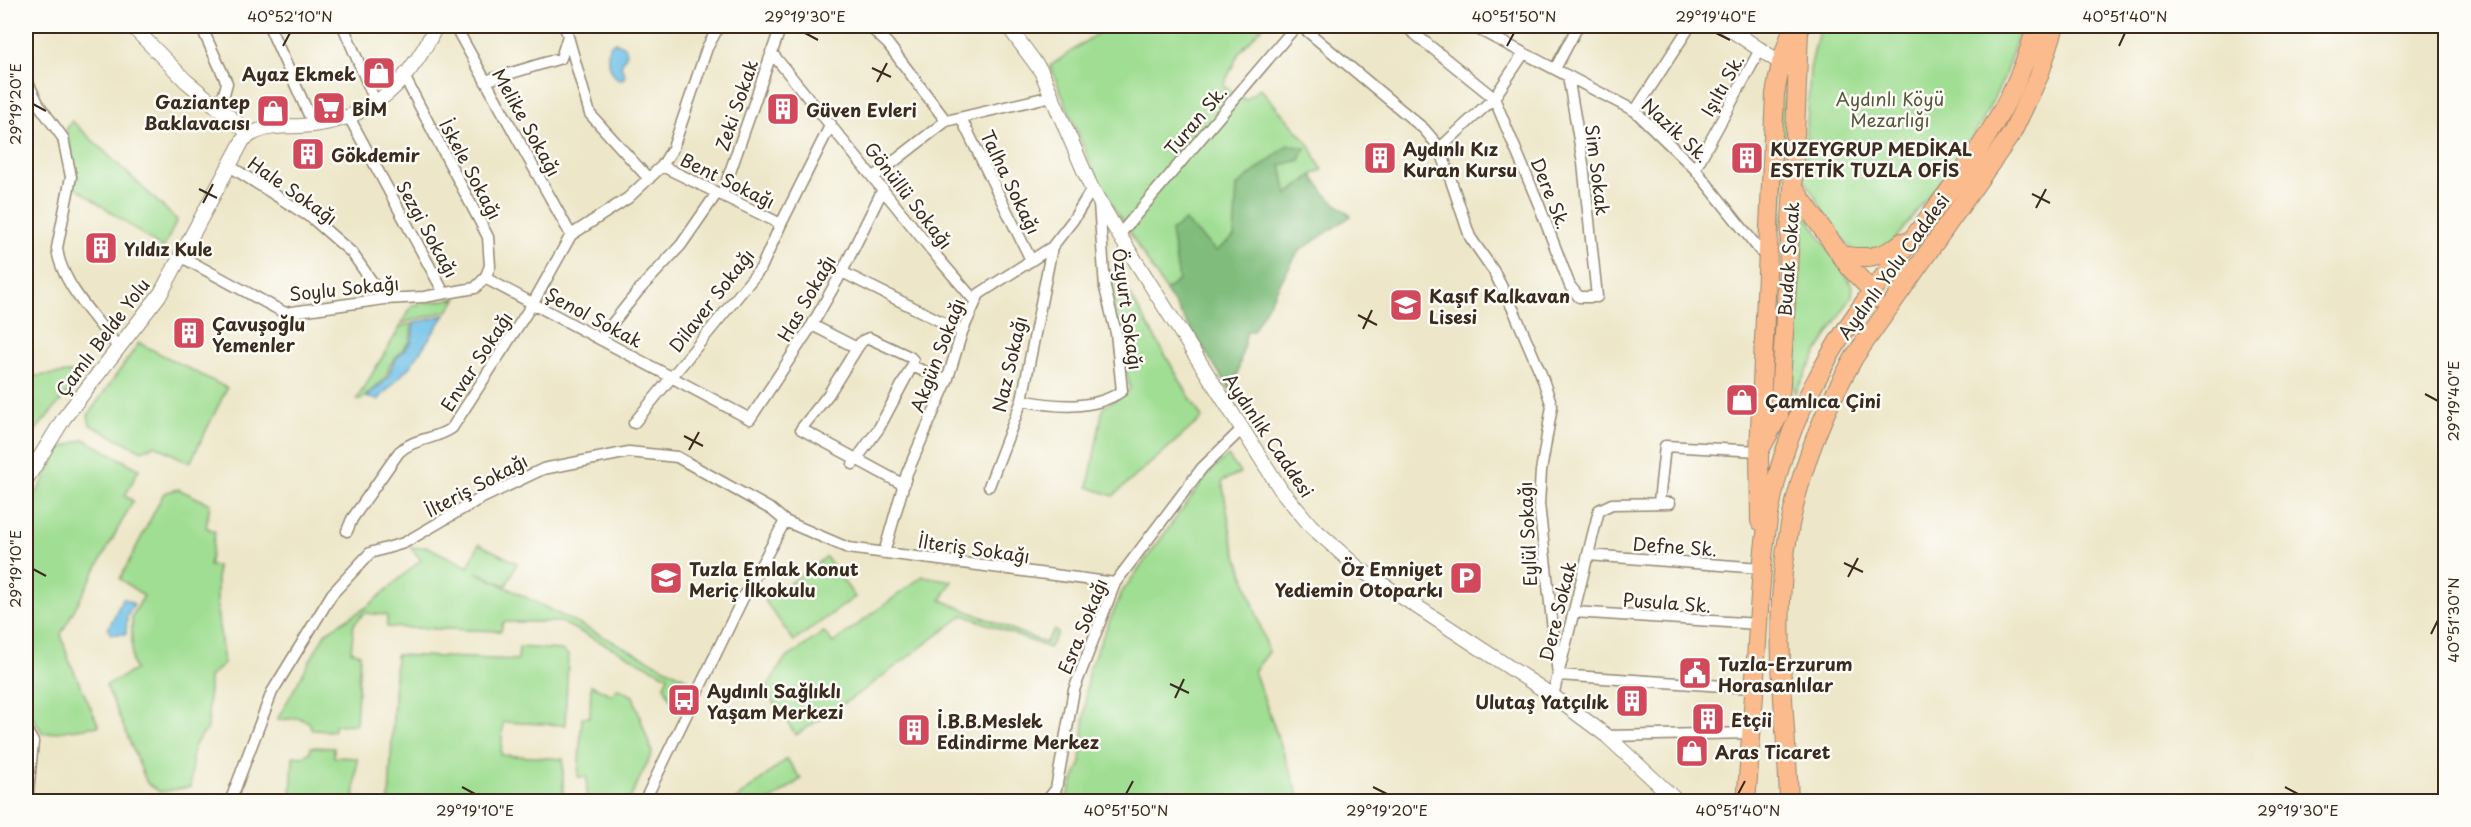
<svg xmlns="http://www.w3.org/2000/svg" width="2471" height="827" font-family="'Playpen Sans',sans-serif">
<rect width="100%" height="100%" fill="#fdfcf7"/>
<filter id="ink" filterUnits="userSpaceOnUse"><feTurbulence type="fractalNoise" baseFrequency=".0167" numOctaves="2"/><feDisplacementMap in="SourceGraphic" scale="12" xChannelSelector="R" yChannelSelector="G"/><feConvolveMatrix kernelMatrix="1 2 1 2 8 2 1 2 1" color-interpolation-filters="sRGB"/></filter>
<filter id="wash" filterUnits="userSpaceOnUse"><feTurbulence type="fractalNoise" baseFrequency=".008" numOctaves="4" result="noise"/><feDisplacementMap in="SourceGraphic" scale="24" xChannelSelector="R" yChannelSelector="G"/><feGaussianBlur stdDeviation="1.35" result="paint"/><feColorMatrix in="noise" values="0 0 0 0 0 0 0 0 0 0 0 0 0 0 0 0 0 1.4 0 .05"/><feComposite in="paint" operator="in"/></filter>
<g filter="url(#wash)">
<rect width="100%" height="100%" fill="#ede6c8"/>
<path fill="#a0de93" stroke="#6e8458" stroke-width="1.5" d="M1108,26H1263L1239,53L1223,86L1246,100L1260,88L1309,144L1322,170L1312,175L1166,291L1099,184L1050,66Z
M1820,26H2021L2004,78L1982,122L1952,166L1896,238L1878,254H1857L1837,233L1804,179L1810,69Z
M1787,85L1789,86L1781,228H1778L1782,171L1777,162L1780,112Z
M72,121L177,220L163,249L74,186L76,174L66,130Z
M1803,217L1808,218L1853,286L1852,296L1822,344L1795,393L1793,386Z
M1118,274L1202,418L1113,496L1088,487L1103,408L1130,389L1110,279Z
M457,298L448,311L401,323L413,305Z
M412,324L410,341L390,364L386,377L361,400L357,399L401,326Z
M139,343L227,388L190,463L155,445L142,451L90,425L88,415Z
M77,372L78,380L36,430H26V377Z
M84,439L139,469L125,496L133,501L61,634L68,658L99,726L43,734L26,707V513L61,448Z
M1228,456L1240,473L1222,481L1232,540L1269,652L1254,671L1301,801H1233L1199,795L1194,802L1065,801L1081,762L1088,671L1122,592L1208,474Z
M178,489L210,504L206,527L215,532L209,566H217V610L224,664L209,677L208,729C185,749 195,760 190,787L160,792L147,783L106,685L135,670L132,663V616L144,596L120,579L164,493Z
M479,544L517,563L506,586L476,572L691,681L677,712L664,686L668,676L561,622H503L501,631L387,627V615L364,613L354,624L351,651L360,654L356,724L335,725L333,731L312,730L309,722L299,718L277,720L326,632L367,607L421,560L411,548L428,547L468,567Z
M826,557L855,597L794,641L765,601Z
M923,576L952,581L941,600L1045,643L1054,630L1058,633L1049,648L964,615L864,690L796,735L765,690L784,660L824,632L833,643Z
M519,647L561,650L568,655L565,725L503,722L501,755L563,759V801H389L396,655L518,660Z
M591,685L612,695L617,688L633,696L652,753L629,801H586L587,777H578L582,717H590Z
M311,747L334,748V757L357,758L354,801H291L293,756L303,757L310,752Z
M787,759L801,779L770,801H734Z"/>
<path fill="#80bd7d" stroke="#5e744e" stroke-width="1.5" d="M1288,145L1305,148L1300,160L1281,165L1287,195L1312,175L1326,195L1351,216L1298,252L1253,331H1247L1233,394L1166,291L1179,280L1171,231L1185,221L1216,251L1234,237L1237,186Z"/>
<path fill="#6bbfe7" stroke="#537482" stroke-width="1.5" d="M615,42L625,47L627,53L621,66L625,75L623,79L618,80C609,70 606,60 609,47Z
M445,315L411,365L378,400L366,397L388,378L393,363L412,341L414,323Z
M123,598L134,604L127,616L126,634H111L108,629Z"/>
</g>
<g filter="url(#ink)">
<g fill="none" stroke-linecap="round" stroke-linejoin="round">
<g stroke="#948873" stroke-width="13">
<path id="minor" d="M201,26L227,83L224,94L215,104
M269,26L313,124
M343,26L376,103
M455,26L571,235
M565,26L590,114L649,179
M869,26L888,44L946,121
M1301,26L1424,129L1440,148L1470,237L1493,270L1514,311L1541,374L1552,406L1541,471L1539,504L1558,675L1553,696
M1405,26L1494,98L1539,205L1570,286L1579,297H1597L1583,163L1568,76
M1472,26L1635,111L1695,169L1766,258
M771,52L938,258L975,301
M1555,69L1578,26
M26,79L39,105L63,138L71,177L57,248C60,282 97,320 118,347
M485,81L561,58L567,39
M1635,111L1690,26
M349,117L444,293
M961,118L1031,260
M1440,148L1494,98L1524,53
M228,165L313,219L352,253L384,299
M662,166L781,224
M1695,169L1761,48
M874,177L946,121L1052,96
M722,195L781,26
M1119,235L1296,26
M180,256L285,313L384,299L424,297L475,288L485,278L490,266L488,237L405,78
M842,272L962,332
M485,278L750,419L812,325L842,272L883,189
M812,325L857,348L828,395L801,429L904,485
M600,339L639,290L681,245L717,193
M857,348L862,341L869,338L910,357L913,360L912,366
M1022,400C1054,407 1093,411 1122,391L1116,333L1105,288L1099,203
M634,423L761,268L781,224L831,124
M853,464L879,428L912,366L947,381
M989,486L1022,400L1052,247
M1659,502L1665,446L1759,451
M1670,503L1612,504L1599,510L1558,675L1754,688
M347,531L352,519L399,452C414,438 435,440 452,428L533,303L571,235L628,198L662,166L673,148L707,48L719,26
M884,553L907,473L947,381L962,332L979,294L1052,247L1073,220L1092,189
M1588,555L1761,568
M1574,612L1758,624
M26,730L33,742L27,802
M1607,736L1752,733
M230,802L272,692L332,594L370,553L404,543L476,501L543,469L629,452L677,457L772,510L785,521L848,548L1115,583
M644,802L742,600L785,521
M1046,802L1056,789L1074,690L1115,583L1202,468L1241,430"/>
</g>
<g stroke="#948873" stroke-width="16">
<path id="tertiary" d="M132,26L186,81L250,134
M1008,26L1041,71L1091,187L1119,235L1281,490L1311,526L1358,568L1553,696L1607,736L1678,802
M1725,26L1788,68
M26,480L64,418L161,293L243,140C259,126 280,126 300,126C368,123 408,85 436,26"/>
</g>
<g stroke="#948873" stroke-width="20">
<path id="primary" d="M1793,187L1850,268L1871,290L1874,299
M1840,255C1864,259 1882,259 1902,242
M1760,450L1779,415L1793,187L1799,30
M1760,521L1759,451L1775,94L1781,63L1793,26
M1746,802C1751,743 1755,684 1758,625C1761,577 1764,529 1776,482C1785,444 1801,407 1820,373C1883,253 2003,158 2036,26
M1789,802C1787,735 1778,667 1781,600C1785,513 1811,431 1855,356L2012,133L2039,76L2055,26"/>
</g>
<use href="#minor" stroke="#fff" stroke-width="10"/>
<use href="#tertiary" stroke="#fff" stroke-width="14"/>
<use href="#primary" stroke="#fbbb8c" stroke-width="18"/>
</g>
</g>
<path fill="none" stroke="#3b2a1e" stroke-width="2" d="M805,33L818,40M1716,33L1730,40M283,46L290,33M1507,46L1514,33M2119,46L2125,33M872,68L891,77M877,82L887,63M33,104L46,111M199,189L217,198M2032,194L2050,203M203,203L213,184M2036,208L2046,189M1358,315L1377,325M1363,329L1372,310M2425,394L2438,401M684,436L703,446M689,450L699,432M1844,563L1863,572M33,569L46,576M1848,577L1858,558M2431,634L2438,620M1170,684L1189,693M1175,698L1184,679M462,787L475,794M1373,787L1387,794M2285,787L2298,794M1126,794L1133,781M1738,794L1745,781"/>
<defs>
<g id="shop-square" transform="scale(1.725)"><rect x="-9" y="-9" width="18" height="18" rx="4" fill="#d1495b" stroke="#fdfcf7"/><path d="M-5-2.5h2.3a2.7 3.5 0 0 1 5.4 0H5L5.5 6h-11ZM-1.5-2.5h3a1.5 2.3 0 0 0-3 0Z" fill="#fff"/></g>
<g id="supermarket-square" transform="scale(1.725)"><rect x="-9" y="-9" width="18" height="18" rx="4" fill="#d1495b" stroke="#fdfcf7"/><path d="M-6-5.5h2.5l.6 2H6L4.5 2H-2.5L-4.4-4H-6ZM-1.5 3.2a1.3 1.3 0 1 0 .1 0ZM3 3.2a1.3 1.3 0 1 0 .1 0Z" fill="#fff"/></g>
<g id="building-square" transform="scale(1.725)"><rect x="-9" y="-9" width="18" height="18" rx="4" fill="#d1495b" stroke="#fdfcf7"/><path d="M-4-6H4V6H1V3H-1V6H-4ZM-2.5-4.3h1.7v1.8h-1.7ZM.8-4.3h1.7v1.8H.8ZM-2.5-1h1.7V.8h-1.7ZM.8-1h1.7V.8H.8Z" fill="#fff"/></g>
<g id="school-square" transform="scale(1.725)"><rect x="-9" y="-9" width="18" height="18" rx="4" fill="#d1495b" stroke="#fdfcf7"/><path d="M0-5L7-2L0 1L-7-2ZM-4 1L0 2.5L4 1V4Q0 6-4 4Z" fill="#fff"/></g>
<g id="parking-square" transform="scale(1.725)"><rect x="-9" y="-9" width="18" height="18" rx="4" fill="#d1495b" stroke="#fdfcf7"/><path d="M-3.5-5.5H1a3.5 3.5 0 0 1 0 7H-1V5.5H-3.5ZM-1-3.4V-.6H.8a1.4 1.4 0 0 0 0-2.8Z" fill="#fff"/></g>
<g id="civic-square" transform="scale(1.725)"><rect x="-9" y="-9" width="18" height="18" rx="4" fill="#d1495b" stroke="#fdfcf7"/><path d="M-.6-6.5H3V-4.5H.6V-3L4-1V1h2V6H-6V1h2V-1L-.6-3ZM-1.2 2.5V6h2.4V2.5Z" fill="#fff"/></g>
<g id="bus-square" transform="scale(1.725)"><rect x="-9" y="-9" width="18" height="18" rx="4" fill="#d1495b" stroke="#fdfcf7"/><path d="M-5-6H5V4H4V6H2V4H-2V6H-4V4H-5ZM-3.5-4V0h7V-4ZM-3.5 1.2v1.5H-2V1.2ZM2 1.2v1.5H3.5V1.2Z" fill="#fff"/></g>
</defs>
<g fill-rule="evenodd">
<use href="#shop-square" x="379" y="73"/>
<use href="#supermarket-square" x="329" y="108"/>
<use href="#building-square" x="783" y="109"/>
<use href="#shop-square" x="273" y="111"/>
<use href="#building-square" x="308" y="154"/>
<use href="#building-square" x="1380" y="158"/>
<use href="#building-square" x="1747" y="158"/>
<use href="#building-square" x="101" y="248"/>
<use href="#school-square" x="1406" y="305"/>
<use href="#building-square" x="189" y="333"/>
<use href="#shop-square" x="1742" y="400"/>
<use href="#school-square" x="666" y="578"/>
<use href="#parking-square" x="1466" y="578"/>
<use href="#civic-square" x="1695" y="673"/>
<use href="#bus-square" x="684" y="700"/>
<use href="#building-square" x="1632" y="701"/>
<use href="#building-square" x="1708" y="719"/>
<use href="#building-square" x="914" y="730"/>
<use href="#shop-square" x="1692" y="751"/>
</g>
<g text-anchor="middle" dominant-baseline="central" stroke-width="5" stroke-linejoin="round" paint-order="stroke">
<g font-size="18" font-weight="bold" fill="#3b2a1e" stroke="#fdfcf7" text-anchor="start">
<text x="356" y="73" text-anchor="end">Ayaz Ekmek</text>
<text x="250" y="101" text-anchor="end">Gaziantep<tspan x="250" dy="21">Baklavacısı</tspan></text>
<text x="352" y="108">BİM</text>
<text x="806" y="109">Güven Evleri</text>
<text x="1403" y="148">Aydınlı Kız<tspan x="1403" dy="21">Kuran Kursu</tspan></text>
<text x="1770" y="148">KUZEYGRUP MEDİKAL<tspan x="1770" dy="21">ESTETİK TUZLA OFİS</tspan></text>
<text x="331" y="154">Gökdemir</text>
<text x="124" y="248">Yıldız Kule</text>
<text x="1429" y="295">Kaşıf Kalkavan<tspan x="1429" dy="21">Lisesi</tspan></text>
<text x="212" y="323">Çavuşoğlu<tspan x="212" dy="21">Yemenler</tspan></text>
<text x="1765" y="400">Çamlıca Çini</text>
<text x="689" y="568">Tuzla Emlak Konut<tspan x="689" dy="21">Meriç İlkokulu</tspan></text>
<text x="1443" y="568" text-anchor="end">Öz Emniyet<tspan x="1443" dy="21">Yediemin Otoparkı</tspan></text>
<text x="1718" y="663">Tuzla-Erzurum<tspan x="1718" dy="21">Horasanlılar</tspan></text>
<text x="707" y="690">Aydınlı Sağlıklı<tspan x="707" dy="21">Yaşam Merkezi</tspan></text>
<text x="1609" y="701" text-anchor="end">Ulutaş Yatçılık</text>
<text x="1731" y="719">Etçii</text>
<text x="937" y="720">İ.B.B.Meslek<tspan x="937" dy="21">Edindirme Merkez</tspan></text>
<text x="1715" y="751">Aras Ticaret</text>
</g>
<g font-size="18" fill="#3b2a1e" stroke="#fdfcf7">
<text transform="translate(1722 85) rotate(-61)">Işıltı Sk.</text>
<text transform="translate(736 105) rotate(-71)">Zeki Sokak</text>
<text transform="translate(1195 120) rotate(-50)">Turan Sk.</text>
<text transform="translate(527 122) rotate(61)">Melike Sokağı</text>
<text transform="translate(1676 130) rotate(43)">Nazik Sk.</text>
<text transform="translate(471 169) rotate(62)">İskele Sokağı</text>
<text transform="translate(1598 170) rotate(83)">Sim Sokak</text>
<text transform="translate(728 180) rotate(26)">Bent Sokağı</text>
<text transform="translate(1011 182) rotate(64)">Talha Sokağı</text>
<text transform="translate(293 190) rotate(35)">Hale Sokağı</text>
<text transform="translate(1551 193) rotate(68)">Dere Sk.</text>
<text transform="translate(909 195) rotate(52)">Gönüllü Sokağı</text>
<text transform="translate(428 229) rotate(61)">Sezgi Sokağı</text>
<text transform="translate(1788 259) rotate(-86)">Budak Sokak</text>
<text transform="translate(1893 266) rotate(-54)">Aydınlı Yolu Caddesi</text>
<text transform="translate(344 288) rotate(-6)">Soylu Sokağı</text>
<text transform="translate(806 298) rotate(-60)">Has Sokağı</text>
<text transform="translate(711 300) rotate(-52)">Dilaver Sokağı</text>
<text transform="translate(1128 309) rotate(82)">Özyurt Sokağı</text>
<text transform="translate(594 317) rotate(28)">Şenol Sokak</text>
<text transform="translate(102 337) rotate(-53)">Çamlı Belde Yolu</text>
<text transform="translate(937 355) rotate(-69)">Akgün Sokağı</text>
<text transform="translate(476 361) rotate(-57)">Envar Sokağı</text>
<text transform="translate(1009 364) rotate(-77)">Naz Sokağı</text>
<text transform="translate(1269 435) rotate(56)">Aydınlık Caddesi</text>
<text transform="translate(476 485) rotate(-28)">İlteriş Sokağı</text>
<text transform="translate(1527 534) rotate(-93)">Eylül Sokağı</text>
<text transform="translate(1675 546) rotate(4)">Defne Sk.</text>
<text transform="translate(974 548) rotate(8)">İlteriş Sokağı</text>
<text transform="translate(1667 602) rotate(4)">Pusula Sk.</text>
<text transform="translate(1557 611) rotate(-76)">Dere Sokak</text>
<text transform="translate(1082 626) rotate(-68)">Esra Sokağı</text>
</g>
<g font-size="18" fill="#54573b" stroke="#fdfcf7">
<text x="1890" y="98">Aydınlı Köyü<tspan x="1890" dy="21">Mezarlığı</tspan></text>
</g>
</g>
<rect width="2471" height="827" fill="none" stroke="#fdfcf7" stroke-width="66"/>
<rect x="33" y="33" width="2405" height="761" fill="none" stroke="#3b2a1e" stroke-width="2"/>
<g font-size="15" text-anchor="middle" fill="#3b2a1e">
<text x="290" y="22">40°52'10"N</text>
<text x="805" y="22">29°19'30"E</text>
<text x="1514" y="22">40°51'50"N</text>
<text x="1716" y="22">29°19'40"E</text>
<text x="2125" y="22">40°51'40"N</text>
<text transform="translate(16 104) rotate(-90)" y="5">29°19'20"E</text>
<text transform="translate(2454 401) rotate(-90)" y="5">29°19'40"E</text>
<text transform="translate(16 569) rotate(-90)" y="5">29°19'10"E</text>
<text transform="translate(2454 620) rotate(-90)" y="5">40°51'30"N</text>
<text x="475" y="816">29°19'10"E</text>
<text x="1126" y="816">40°51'50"N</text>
<text x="1387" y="816">29°19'20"E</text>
<text x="1738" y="816">40°51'40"N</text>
<text x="2298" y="816">29°19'30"E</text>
</g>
</svg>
